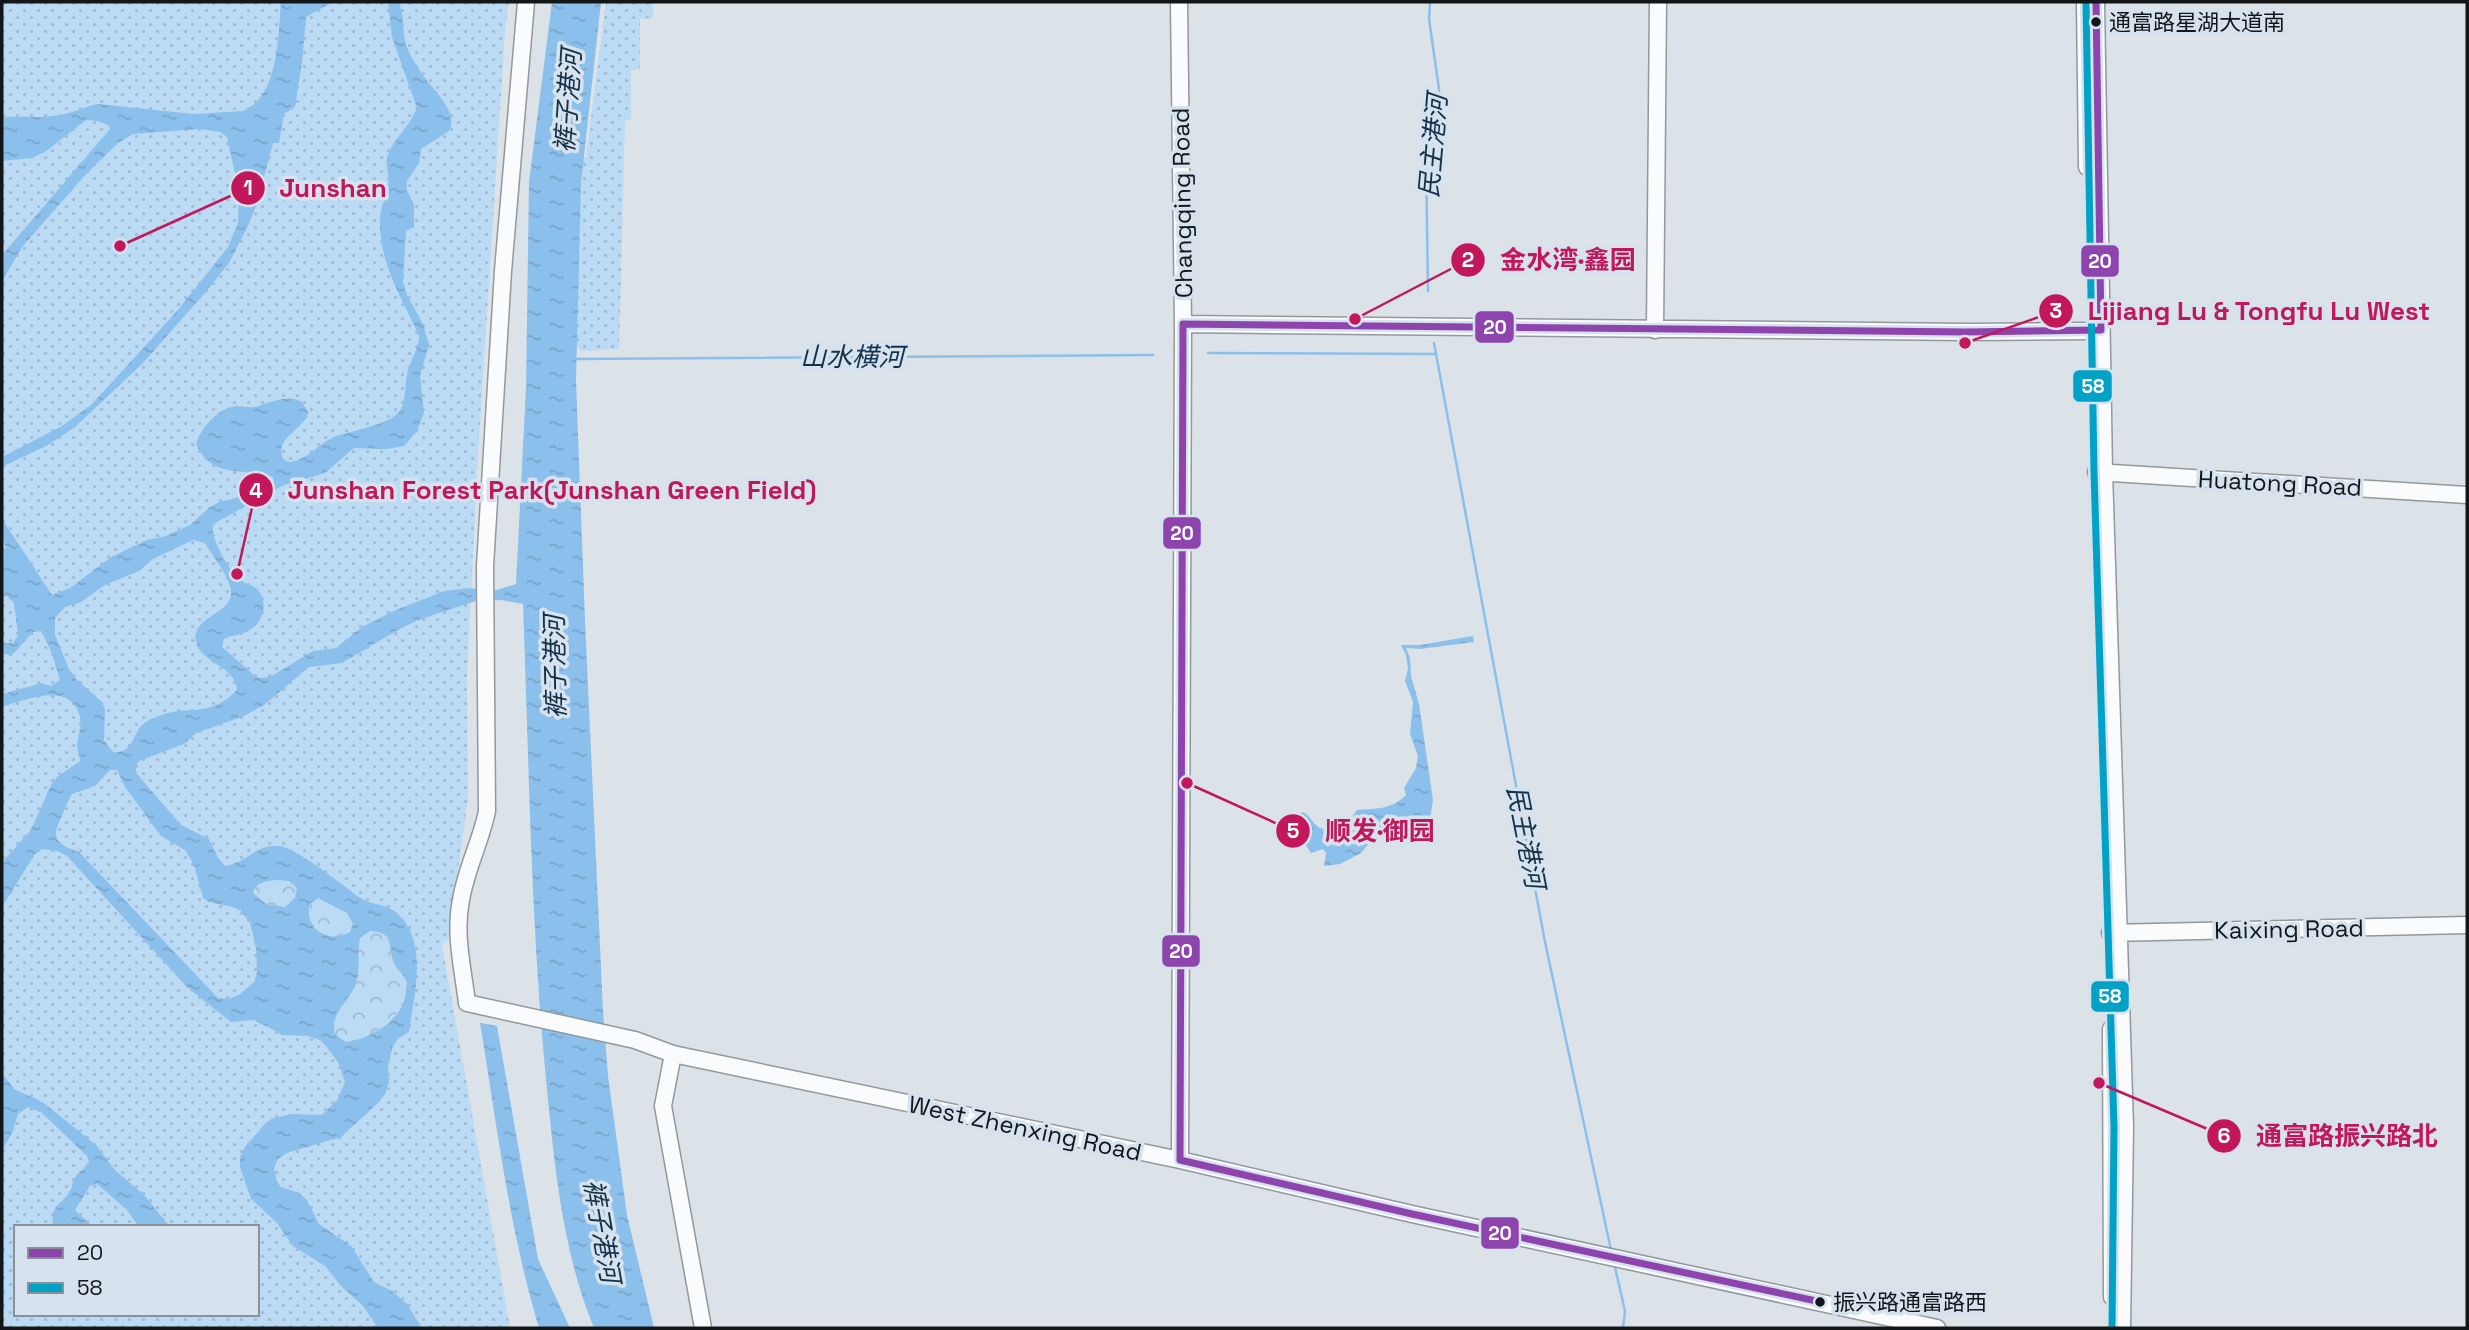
<svg xmlns="http://www.w3.org/2000/svg" width="2469" height="1330" font-family="'Space Grotesk','Noto Sans SC',sans-serif">
<defs>
<pattern id="grass-dots" width="8" height="8" patternUnits="userSpaceOnUse" patternTransform="scale(1.75)"><rect width="8" height="8" fill="#bbdaf4"/><path d="M2 2h.1M6 6h.1" fill="none" stroke="#a0bad1" stroke-width="1.8" stroke-linecap="round"/></pattern>
<pattern id="forest-crowns" width="20" height="18" patternUnits="userSpaceOnUse" patternTransform="scale(1.75)"><rect width="20" height="18" fill="#bbdaf4"/><path d="M2 6a3 3 0 1 1 6 0M12 15a3 3 0 1 1 6 0" fill="none" stroke="#a0bad1"/></pattern>
<pattern id="water-ripples" width="26" height="14" patternUnits="userSpaceOnUse" patternTransform="scale(1.75)"><rect width="26" height="14" fill="#8cc0ec"/><path d="M2 4q2-2 4 0t4 0M15 11q2-2 4 0t4 0" fill="none" stroke="#78a4ca"/></pattern>
</defs>
<rect width="100%" height="100%" fill="#dbe2e8"/>
<path fill="url(#grass-dots)" fill-rule="evenodd" d="M2,2H509L505,31L477,470L467,677L468,799L448,940L442,945L510,1328H2ZM16,1227H257V1314H16Z
M606,2H653V18L640,19V70H631V119L625,121L619,349L581,351L574,342L580,175L582,157H586Z"/>
<path fill="url(#forest-crowns)" d="M277,880L293,883L298,888L295,898L285,907L266,904L253,893C255,882 267,881 277,880Z
M319,898L347,913L353,924L350,932C329,945 303,928 310,904Z
M370,931C396,932 387,947 394,963C397,970 404,975 408,982C402,1018 381,1036 345,1042L335,1034C330,1013 347,1006 354,989C361,972 357,955 360,938Z"/>
<path fill="url(#water-ripples)" fill-rule="evenodd" d="M281,2H333L306,17L302,62L295,107L284,114L279,143H273L257,204L247,228L229,263L204,294L143,363L75,427L48,445L2,467V457L62,426L92,404L177,311L228,247L238,223L239,192L227,137L220,132L199,129L133,134L118,143L87,173L23,246L2,281V255L110,129L108,125L97,121L86,120L45,152L32,158L2,161V117C23,116 44,119 65,114C77,111 87,106 98,104L194,114L243,111C279,97 278,35 281,2Z
M388,2H399C404,15 402,26 405,40C407,52 416,64 422,74C432,89 460,112 449,131L421,149L419,163L407,181V190L414,205V227L406,231L403,282L407,295L423,324L429,345L420,376L424,413L417,431L404,446L387,449L354,448L325,473L284,485L217,522L213,526C210,538 230,572 240,580C246,584 254,585 259,591C268,603 263,623 250,630C242,635 232,635 224,639L222,647L254,675L260,678L270,677L313,651L336,648L362,627L396,610L444,591L471,588L490,592L516,584L526,387L529,182L552,2H601L581,183L576,380L585,621L603,1011L608,1076L627,1215L654,1328H594C563,1253 555,1170 547,1090C531,929 529,766 523,604L501,600L476,601L421,619L403,627L342,663L309,667L264,705L244,716L196,733L184,744L139,761L135,767L137,774L181,825L209,839L218,858L225,866C245,864 258,843 279,846C297,849 332,877 347,888C354,894 361,899 369,902C378,905 387,906 394,911C430,937 414,995 409,1032L399,1038L393,1046L388,1065L389,1082L385,1094L379,1102L341,1137L287,1153L278,1159L274,1168L277,1182L281,1187L299,1193L307,1200L319,1224L351,1246L374,1282L392,1291L407,1304L422,1328H378L363,1306L341,1286L325,1266L293,1246L277,1223L251,1199L240,1167V1157L245,1147L263,1126L271,1119L291,1114L322,1115L338,1099L345,1082L338,1062L325,1045L320,1040L308,1036L283,1035L254,1020L231,1022L188,988L67,856L57,851L42,849L35,854L2,907V865L4,860L31,830L51,785L57,777L80,761C80,756 77,750 77,745C78,735 82,727 80,717C71,680 25,700 2,707V694L42,683L51,686L60,680L51,651L41,631L33,632L14,653L10,655L2,654V643H13L18,636L14,603L7,596L2,597L4,551L6,548L2,535V519L52,595L70,588L111,557L147,540L166,536L190,525L210,507L219,502L252,494L274,483L273,477C243,466 213,481 196,444C201,428 218,408 236,406C244,406 251,409 258,406C273,402 287,394 302,402L308,412L307,417C298,432 275,439 283,459L288,462C306,461 315,447 330,439C347,430 395,426 402,407C406,396 405,382 408,370C411,359 420,346 419,335C401,297 378,261 380,218C381,206 386,197 388,186C390,175 384,164 388,154C395,137 410,126 417,108L392,37ZM193,540L205,543C213,557 229,575 231,591C234,614 190,616 196,642C202,664 236,666 237,690C208,720 188,703 157,717C152,719 146,721 142,725C132,735 133,754 113,752L104,740L105,709L102,702L76,679L69,669L55,635V618L65,607L81,602L105,585L139,571L153,559ZM110,770H117L125,787L161,836L185,850L194,865L203,898L209,902L233,907L241,911L250,923L256,948L257,972L254,982L239,995L229,999L218,998L79,852C60,845 50,841 60,820C64,811 67,802 72,794L95,786ZM277,880L289,881L297,888L295,898L285,907L266,904L253,893C255,882 267,881 277,880ZM318,898L347,913L353,924L350,932C329,945 303,928 310,904ZM370,931C396,932 387,947 394,963C397,970 404,975 407,982C406,989 406,997 403,1004C394,1025 367,1040 345,1042L335,1034C329,1012 350,1002 356,983C361,968 357,953 360,938Z
M1473,636L1474,642L1420,649L1406,648L1410,658L1411,676L1419,704L1433,800L1430,818L1421,830L1397,832L1374,837L1361,853L1340,864L1324,866L1326,853L1323,849L1311,853L1305,844L1286,841C1286,826 1290,820 1303,812C1310,816 1310,819 1315,824C1323,832 1339,834 1347,825C1351,821 1353,814 1357,810C1377,808 1391,810 1406,795L1404,788L1416,768L1418,756L1410,734L1413,702L1405,681L1408,669L1406,655L1401,645H1420Z
M480,1023L497,1026L538,1259L570,1328H539C509,1229 497,1125 480,1023Z
M2,1073L14,1089L44,1103L96,1145L115,1170L144,1195L170,1227H139L126,1209L97,1184L90,1186L75,1210L93,1227H53C50,1202 62,1207 71,1189C73,1186 72,1182 74,1179C78,1172 85,1169 89,1162L87,1156L42,1113L28,1107L18,1114L13,1131L2,1151Z"/>
<g fill="none" stroke-linecap="round" stroke-linejoin="round">
<path stroke="#8cc0ec" stroke-width="2.5" d="M1428,291L1426,158L1438,124L1439,89L1429,19L1430,2
M1434,343L1545,942L1611,1250
M1208,353L1436,354
M575,359L1153,355
M1614,1263L1625,1311L1623,1328"/>
<g stroke="#92989c" stroke-width="19">
<path id="secondary" d="M526,2L503,271L485,566L487,811C481,841 466,869 461,900C454,934 463,969 467,1003L635,1040L673,1054
M1179,2L1183,324L1180,1160
M2085,2L2087,167
M2096,2L2104,472L2125,1127L2122,1328
M1183,324L1966,332L2090,331
M1655,330L1658,2
M2096,472L2467,495
M2110,933L2467,925
M2111,1029L2112,1297
M703,1328L663,1106L673,1054L1180,1160L1412,1214L1937,1328"/>
</g>
<use href="#secondary" stroke="#fafbfc" stroke-width="16"/>
<g stroke="#d6e2ed" stroke-width="12">
<path id="bus-1" d="M1183,324L1966,332L2101,330L2096,2
M1180,1160L1183,324
M1180,1160L1412,1214L1821,1302"/>
</g>
<g stroke="#d6e2ed" stroke-width="12">
<path id="bus-2" d="M2086,2L2094,472L2114,1127L2112,1328"/>
</g>
<use href="#bus-1" stroke="#8e44ad" stroke-width="7"/>
<use href="#bus-2" stroke="#01a2c5" stroke-width="7"/>
</g>
<g fill="#121619" stroke="#d6e2ed" stroke-width="2.5">
<circle cx="2096" cy="22" r="6"/>
<circle cx="1820" cy="1302" r="6"/>
</g>
<g text-anchor="middle" dominant-baseline="central" stroke-width="7" stroke-linejoin="round" paint-order="stroke">
<g font-size="22" fill="#121619" stroke="#d6e2ed" text-anchor="start">
<text x="2109" y="22">通富路星湖大道南</text>
<text x="1833" y="1302">振兴路通富路西</text>
</g>
<g font-size="24" fill="#121619" stroke="#d6e2ed">
<text transform="translate(1182 203) rotate(-91)">Changqing Road</text>
<text transform="translate(2280 483) rotate(3)">Huatong Road</text>
<text transform="translate(2289 929) rotate(-1)">Kaixing Road</text>
<text transform="translate(1025 1128) rotate(12)">West Zhenxing Road</text>
</g>
<g font-size="26" font-style="italic" fill="#13324a" stroke="#d6e2ed">
<text transform="translate(568 101) rotate(-86)">裤子港河</text>
<text transform="translate(1433 146) rotate(-85)">民主港河</text>
<text x="852" y="357">山水横河</text>
<text transform="translate(555 667) rotate(-91)">裤子港河</text>
<text transform="translate(1526 837) rotate(79)">民主港河</text>
<text transform="translate(602 1231) rotate(80)">裤子港河</text>
</g>
</g>
<path fill="none" stroke="#c2185b" stroke-width="2.5" d="M120 246L248 188M1355 319L1468 260M1965 343L2056 311M237 574L256 490M1187 783L1293 831M2099 1083L2224 1136"/>
<g fill="#c2185b" stroke="#d6e2ed" stroke-width="2.5">
<circle cx="120" cy="246" r="7"/>
<circle cx="1355" cy="319" r="7"/>
<circle cx="1965" cy="343" r="7"/>
<circle cx="237" cy="574" r="7"/>
<circle cx="1187" cy="783" r="7"/>
<circle cx="2099" cy="1083" r="7"/>
<circle cx="248" cy="188" r="18"/>
<circle cx="1468" cy="260" r="18"/>
<circle cx="2056" cy="311" r="18"/>
<circle cx="256" cy="490" r="18"/>
<circle cx="1293" cy="831" r="18"/>
<circle cx="2224" cy="1136" r="18"/>
</g>
<g font-size="21" text-anchor="middle" font-weight="bold" fill="#fff">
<text x="248" y="195">1</text>
<text x="1468" y="267">2</text>
<text x="2056" y="318">3</text>
<text x="256" y="498">4</text>
<text x="1293" y="838">5</text>
<text x="2224" y="1143">6</text>
</g>
<g font-size="26" text-anchor="middle" font-weight="bold" fill="#c2185b" stroke="#d6e2ed" stroke-width="7" stroke-linejoin="round" paint-order="stroke">
<text x="333" y="197">Junshan</text>
<text x="1568" y="269">金水湾·鑫园</text>
<text x="2259" y="320">Lijiang Lu &amp; Tongfu Lu West</text>
<text x="552" y="499">Junshan Forest Park(Junshan Green Field)</text>
<text x="1380" y="840">顺发·御园</text>
<text x="2347" y="1145">通富路振兴路北</text>
</g>
<g stroke="#d6e2ed" stroke-width="2.5">
<rect x="2080" y="244" width="40" height="34" rx="7" fill="#8e44ad"/>
<rect x="1474" y="310" width="41" height="34" rx="7" fill="#8e44ad"/>
<rect x="2072" y="369" width="41" height="34" rx="7" fill="#01a2c5"/>
<rect x="1162" y="516" width="40" height="34" rx="7" fill="#8e44ad"/>
<rect x="1161" y="934" width="40" height="34" rx="7" fill="#8e44ad"/>
<rect x="2090" y="980" width="40" height="33" rx="7" fill="#01a2c5"/>
<rect x="1480" y="1216" width="40" height="34" rx="7" fill="#8e44ad"/>
</g>
<g font-size="19" text-anchor="middle" font-weight="bold" fill="#fff">
<text x="2100" y="268">20</text>
<text x="1495" y="334">20</text>
<text x="2093" y="393">58</text>
<text x="1182" y="540">20</text>
<text x="1181" y="958">20</text>
<text x="2110" y="1003">58</text>
<text x="1500" y="1240">20</text>
</g>
<rect width="2469" height="1330" fill="none" stroke="#121619" stroke-width="7"/>
<rect x="14" y="1225" width="245" height="91" fill="#d6e2ed" stroke="#889098" stroke-width="2"/>
<rect x="28" y="1248" width="35" height="10" fill="#8e44ad" stroke="#889098" stroke-width="2"/>
<text x="77" y="1260" font-size="21" fill="#121619">20</text>
<rect x="28" y="1283" width="35" height="10" fill="#01a2c5" stroke="#889098" stroke-width="2"/>
<text x="77" y="1295" font-size="21" fill="#121619">58</text>
</svg>
